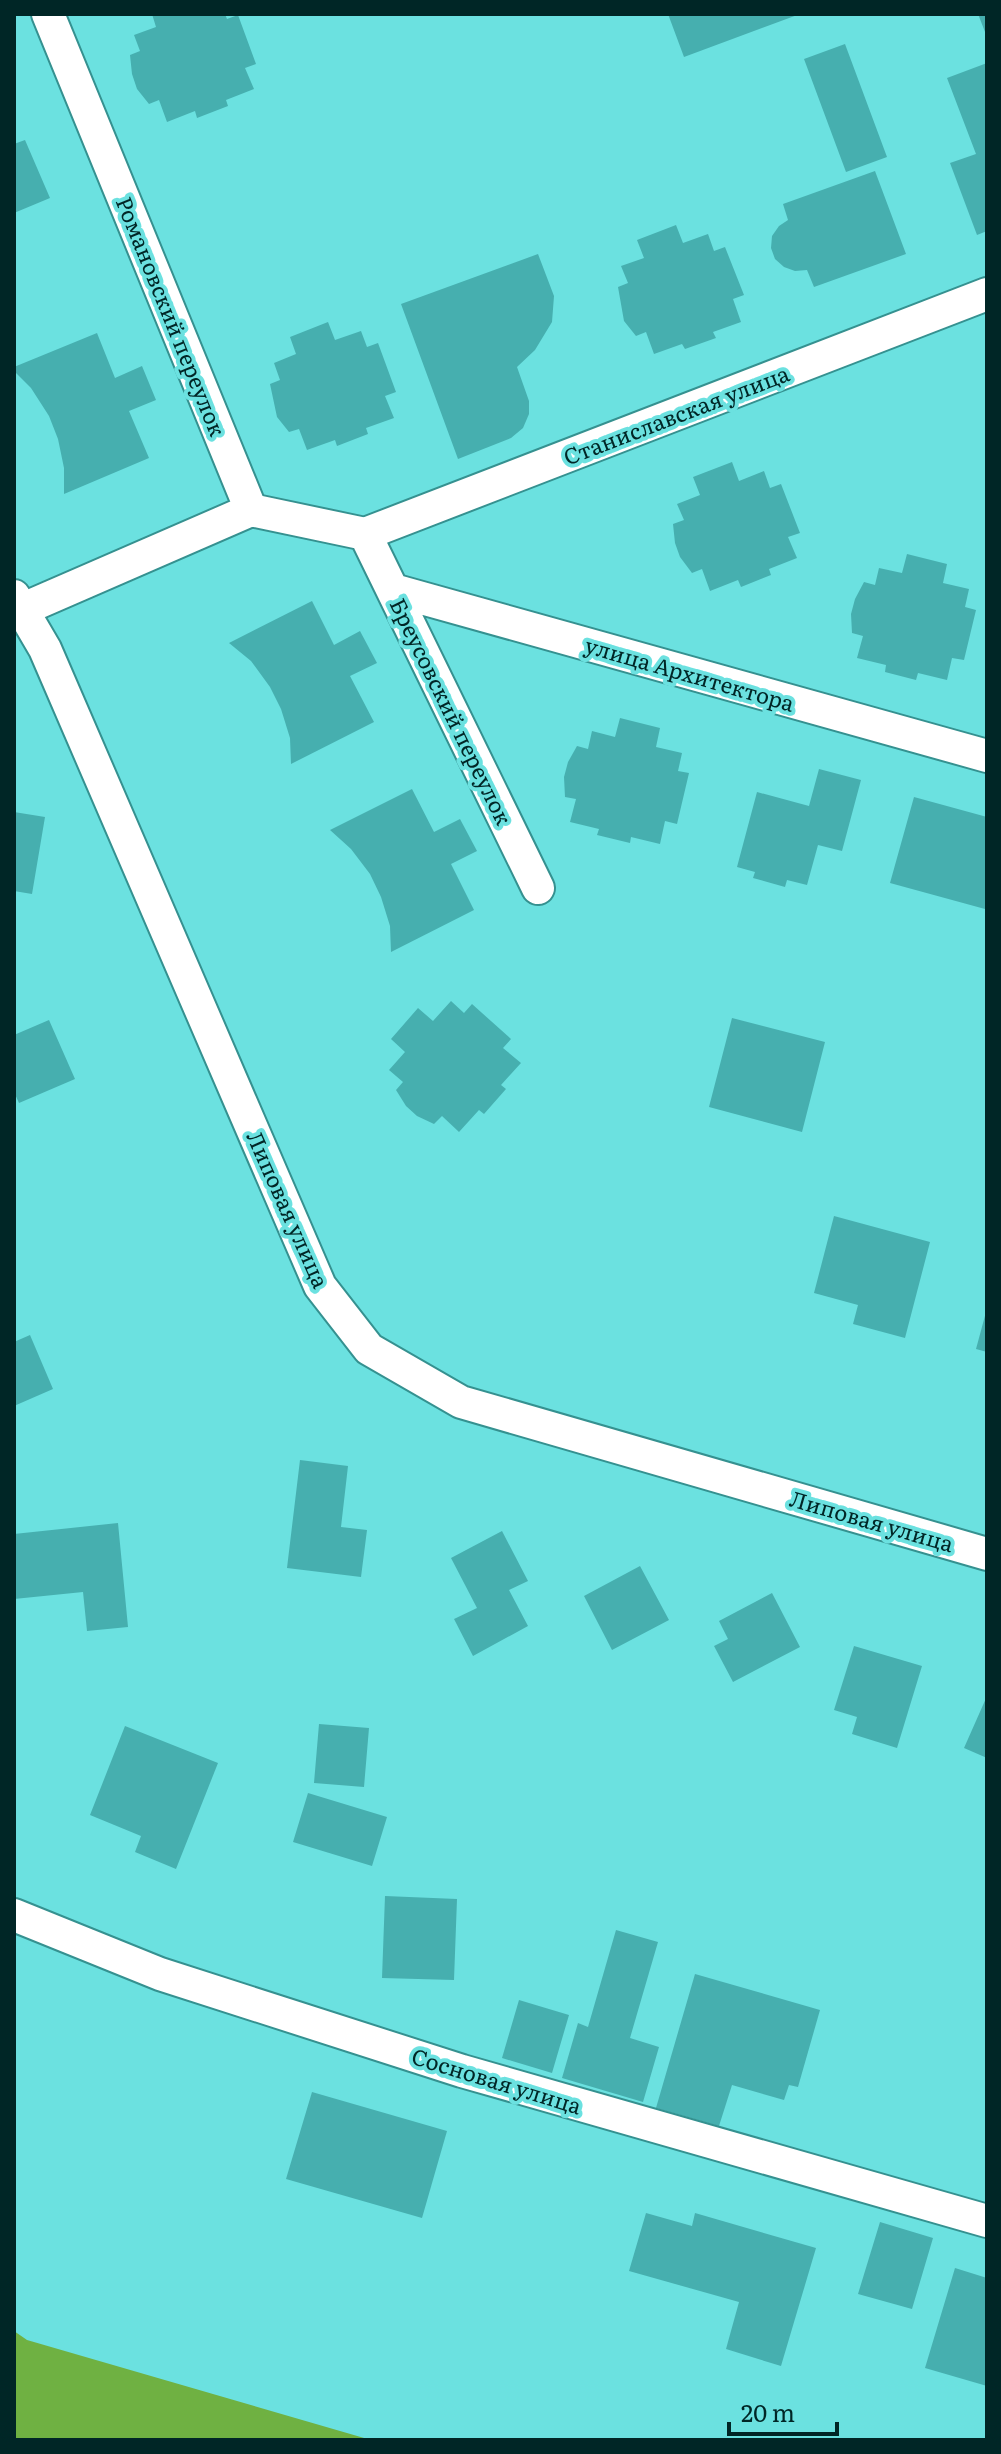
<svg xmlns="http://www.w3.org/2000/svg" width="1001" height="2454" font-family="Literata,serif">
<rect width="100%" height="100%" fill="#6be1e0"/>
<path fill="#6fb142" d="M14,2331L27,2340L371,2440H14Z"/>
<path fill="#46afaf" d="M152,14H225L227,19L238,15L256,64L245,68L254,89L226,100L228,106L197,118L195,111L167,122L159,100L149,104L137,89L132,74L130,55L140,51L134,35L156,27Z
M668,14H800L684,57Z
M978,14H987V37Z
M845,44L887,157L846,172L804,59Z
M987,63V231L977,235L950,163L976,154L947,78Z
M25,140L50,198L14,213V144Z
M875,171L906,254L814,287L807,270L795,271L784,267L775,259L771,248L772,236L779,226L788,220L783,204Z
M676,225L683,243L708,234L714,251L725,247L744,295L733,299L741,322L713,332L716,338L685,349L682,344L654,354L646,332L636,336L624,321L618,287L628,283L621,266L644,258L637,240Z
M538,254L554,296L552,322L535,350L517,367L529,401V414L523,428L511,438L458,459L401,304Z
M328,322L335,340L361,331L367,347L378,343L396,392L385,396L394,418L366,428L368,434L337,446L335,440L307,450L299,429L289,432L277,417L270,384L280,380L274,363L296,354L290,337Z
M97,333L115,378L142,366L156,400L129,411L149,458L64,494V468L58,439L49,416L31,388L14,371V367Z
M732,462L739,481L764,471L770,488L781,484L800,533L788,537L797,558L769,569L771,575L741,587L738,580L710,591L702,569L692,573L680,557L675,543L673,524L684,520L677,504L700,495L693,477Z
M907,554L947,564L943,583L969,589L965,607L976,610L964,660L952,658L947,680L918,673L916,680L885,672L886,665L857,658L863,636L852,633L851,614L855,599L864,582L875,585L879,568L902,573Z
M312,601L334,645L360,631L377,663L350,676L374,722L291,764L290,738L281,709L270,687L251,661L229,643Z
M620,718L660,728L656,747L682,753L678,771L689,773L677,824L665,821L660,844L631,837L630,843L597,835L599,829L570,822L576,799L565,797L564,777L568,762L577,746L588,749L592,731L615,737Z
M819,769L861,780L842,851L818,845L807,885L787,880L785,887L753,878L755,872L737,867L757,792L809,806Z
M412,789L434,832L460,819L477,851L451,864L474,910L391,952L390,926L381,897L370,874L351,849L330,830Z
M914,797L987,817L985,909L890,883Z
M14,812L45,817L32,894L14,891Z
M451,1001L464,1013L472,1004L511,1039L503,1048L521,1063L501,1085L506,1089L484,1114L479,1110L459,1132L442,1116L434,1124L417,1116L406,1106L396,1090L403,1082L389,1070L405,1052L391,1039L418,1008L433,1021Z
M732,1018L825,1042L802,1132L709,1107Z
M49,1020L75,1079L19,1103L14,1092V1035Z
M834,1216L930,1242L905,1338L853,1324L858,1305L814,1293Z
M986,1312H987V1352L976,1349Z
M30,1335L53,1389L14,1406V1342Z
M300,1460L348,1466L341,1527L367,1530L361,1577L287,1568Z
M118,1523L128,1627L87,1631L83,1592L14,1599V1534Z
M502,1531L528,1581L509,1590L528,1626L473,1656L454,1619L477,1608L451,1558Z
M640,1566L669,1620L612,1650L584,1596Z
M772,1593L800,1647L733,1682L714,1646L728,1639L719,1621Z
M854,1646L922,1666L897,1748L852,1734L857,1717L834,1710Z
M987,1696V1758L964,1748Z
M319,1724L369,1728L364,1787L314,1783Z
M125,1726L218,1763L176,1869L135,1852L141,1836L90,1815Z
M308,1793L387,1817L372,1866L293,1842Z
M385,1896L457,1899L454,1980L382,1978Z
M616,1930L658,1942L630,2038L659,2047L643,2102L562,2078L578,2023L588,2027Z
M695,1974L820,2010L798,2087L789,2085L784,2100L732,2085L719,2126L656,2108Z
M519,2000L569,2015L552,2073L502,2058Z
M312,2092L447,2131L422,2218L286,2179Z
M646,2213L692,2226L695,2213L816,2248L781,2366L726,2349L739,2302L629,2271Z
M880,2222L933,2238L912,2309L858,2294Z
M955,2268L987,2278V2386L925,2368Z"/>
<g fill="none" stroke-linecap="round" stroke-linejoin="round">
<g stroke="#359190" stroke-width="36">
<path id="minor" d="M48,14L251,510L365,534
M365,534L987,294
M365,534L538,888
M393,590L987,756
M14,596L45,649L320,1286L369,1349L461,1402L987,1554
M14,613L251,510
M14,1915L160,1974L462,2071L987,2221"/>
</g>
<use href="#minor" stroke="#fff" stroke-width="32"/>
</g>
<g text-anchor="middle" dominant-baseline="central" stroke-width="8" stroke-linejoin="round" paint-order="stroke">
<g font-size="22" fill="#002626" stroke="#6be1e0">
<text transform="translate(172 316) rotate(68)">Романовский переулок</text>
<text transform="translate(676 414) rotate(-21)">Станиславская улица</text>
<text transform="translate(690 673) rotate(16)">улица Архитектора</text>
<text transform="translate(452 711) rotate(64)">Бреусовский переулок</text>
<text transform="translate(289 1209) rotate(66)">Липовая улица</text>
<text transform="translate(872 1520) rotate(16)">Липовая улица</text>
<text transform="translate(497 2080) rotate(17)">Сосновая улица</text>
</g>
</g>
<rect width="1001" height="2454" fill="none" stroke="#002626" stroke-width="32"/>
<path d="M729 2422v12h108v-12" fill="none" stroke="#002626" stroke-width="4"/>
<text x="741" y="2422" font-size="24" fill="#002626" stroke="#6be1e0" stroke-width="6" paint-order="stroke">20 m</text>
</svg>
